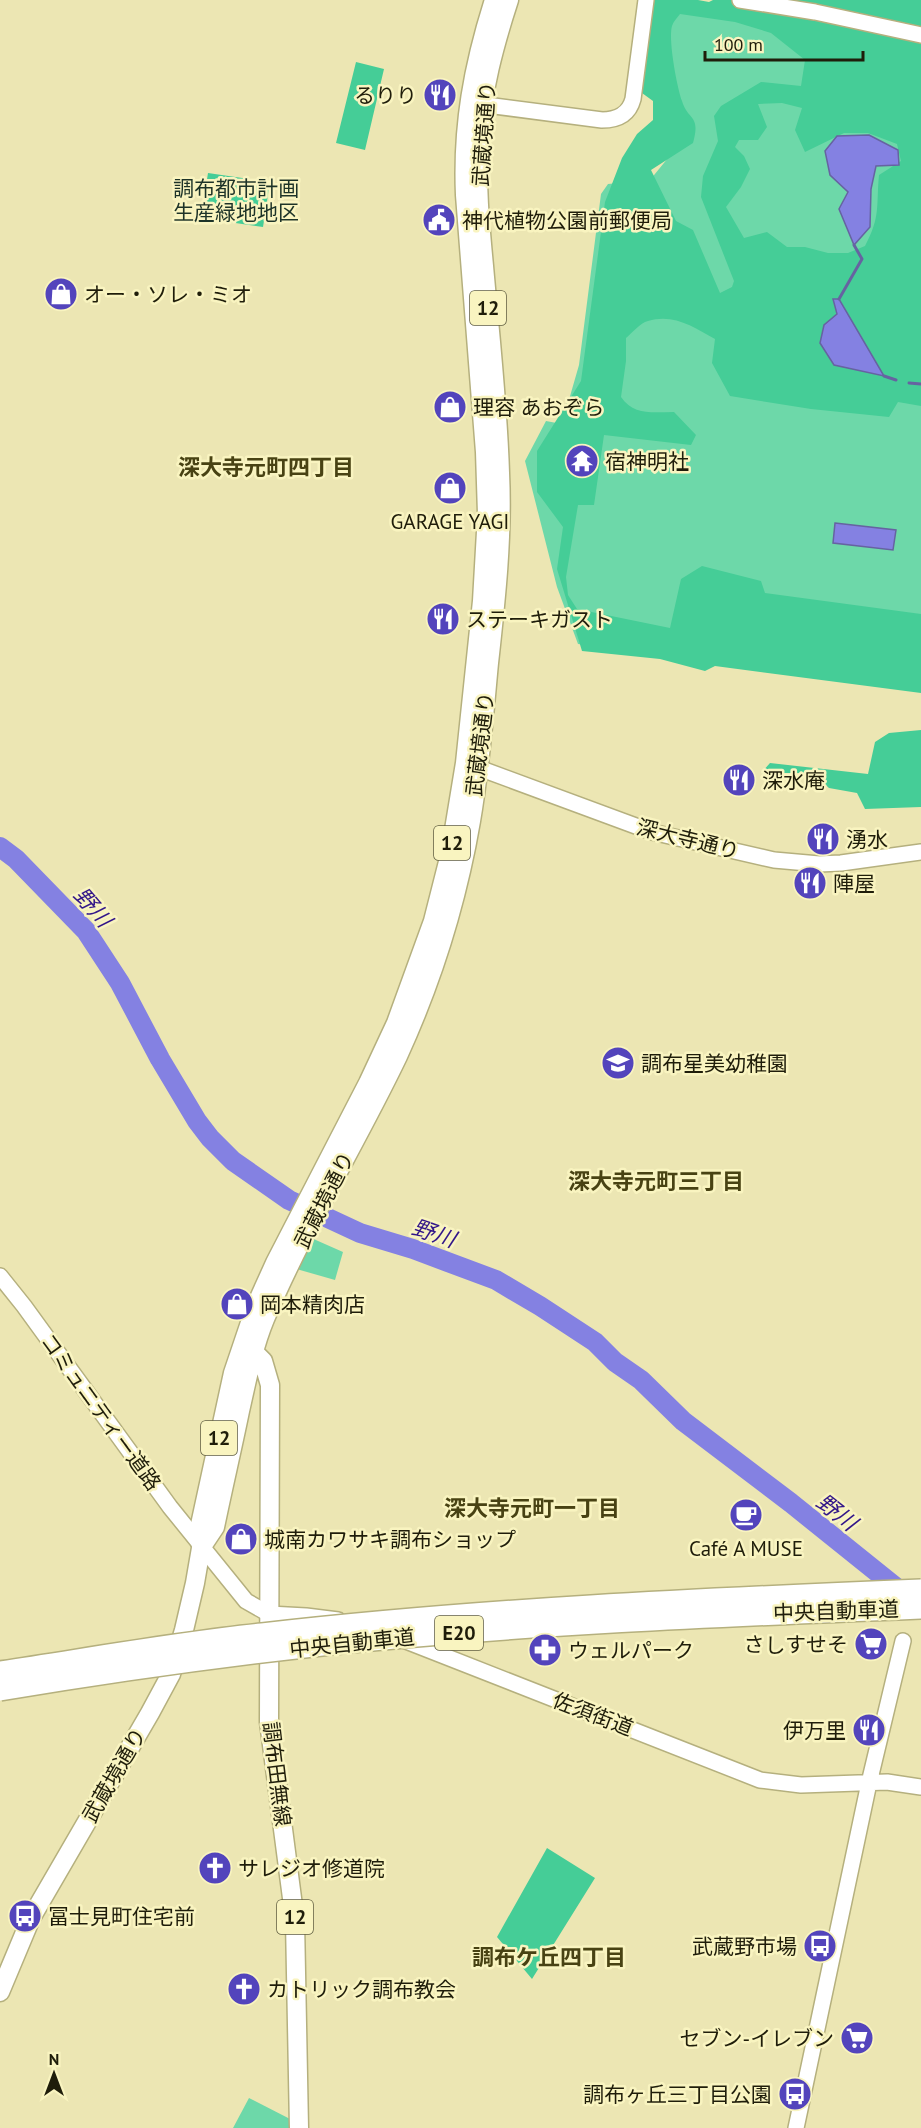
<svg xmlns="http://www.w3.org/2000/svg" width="921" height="2128" font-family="'PT Sans','Noto Sans JP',sans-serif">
<rect width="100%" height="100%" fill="#ece6b3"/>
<path fill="#6dd8a9" d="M664,1L921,50V684L578,644L557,587L525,461L546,421L562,424L579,365L601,194L608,184L650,180L668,158Z
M309,1237L343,1252L335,1280L293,1268Z
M249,2098L292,2120V2128H233Z"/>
<path fill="#45cd97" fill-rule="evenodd" d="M651,0H698L709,2L713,0H921V406L898,402L889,417L811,409L730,396L712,363L715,339C694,327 673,313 648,321C640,323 632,333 626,338V361L621,397C634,416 653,412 674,412L696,435L691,445L604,435L594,505H578L566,577L568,595L577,609L670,628L681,579L702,566L761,581L765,593L921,614V693L715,666L705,671L660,659L582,651L557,569L563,527L537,492V451L581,381L605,202L622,158L637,134L653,120V101L642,93ZM680,14L735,22L771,33L805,60L801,86L761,82L721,106L714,116L718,141L703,176L701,197L734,281L732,287L720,293L693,230L676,221L651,170L693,143C701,114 688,121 682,101C677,87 668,40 672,26C673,22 677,18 680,14ZM782,103L802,108L795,130L805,152L844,133H868L897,144L901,161L879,175C876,206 881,216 865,246L848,253H828L805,247H787L767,232L744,238L726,207L741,187L750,169L744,156L735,147L739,140H758L767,127L758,104Z
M356,62L384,69L365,150L336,143Z
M208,173L270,182L263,227L201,218Z
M921,730V807L865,809L857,793L829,788L813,773H777L767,787L762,772L770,763L868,774L875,742L889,733Z
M547,1848L595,1878L532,1979L497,1937Z"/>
<path fill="#8481e2" stroke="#6663a1" stroke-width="1.5" d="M869,135L898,150L899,165L876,166L871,189L870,227L854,245L839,209L848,192L830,175L825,151L837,136Z
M833,299H839L884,376L834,365L820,343L824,325L837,314Z
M835,523L896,530L893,550L833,543Z"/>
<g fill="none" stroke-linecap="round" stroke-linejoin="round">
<path stroke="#6663a1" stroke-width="3" d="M839,299L862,259L854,245
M884,376L896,380
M909,383L921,384"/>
<path stroke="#8481e2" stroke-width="20" d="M0,847L16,859L86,931L120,983L160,1059L197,1121L210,1138L233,1161L289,1200L360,1233L413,1249L496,1280L540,1306L595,1342L615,1362L641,1380L683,1421L791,1503L908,1597"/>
<g stroke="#b5b07e" stroke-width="18">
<path id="tertiary" d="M740,0L815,12L921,35
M471,103L602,120C618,120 629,114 633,99L646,0
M468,764L652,832L774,860L819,864L841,863L921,852
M0,1276L24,1306L170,1507L246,1601L269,1614L306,1616L338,1620
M401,1639L760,1780L801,1785L887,1782L921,1787
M796,2128L869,1783L903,1641"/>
</g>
<g stroke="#b5b07e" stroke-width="21">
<path id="primary" d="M252,1344L254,1352L263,1361L270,1385L269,1722L295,1921L299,2128
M201,1548L215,1527C223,1488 232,1450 240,1411C247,1380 253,1348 265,1319C303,1229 356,1144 398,1056C432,982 457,902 471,821C480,769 484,716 489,663C496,600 503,536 500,473C498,404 490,335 484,266C480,224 476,182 479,139C482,91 494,46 509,0
M0,1992L31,1918L150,1713L171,1674L184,1630L195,1583L201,1548L200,1525L233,1373L256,1305L275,1263L368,1083L396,1023L433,921L450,854L465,763L482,601L487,514L485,452L465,195C462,126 473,66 494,0"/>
</g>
<use href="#tertiary" stroke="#fff" stroke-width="15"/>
<use href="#primary" stroke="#fff" stroke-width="18"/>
<g stroke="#b5b07e" stroke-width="24" stroke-linecap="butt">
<path id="motorway-bridge" d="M0,1672C87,1659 175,1643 262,1634C481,1609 701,1599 921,1590
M0,1690C107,1672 214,1657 322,1645C521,1624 721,1616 921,1608"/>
</g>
<use href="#motorway-bridge" stroke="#fff" stroke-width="21"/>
</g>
<defs>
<g id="restaurant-disc" transform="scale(1.725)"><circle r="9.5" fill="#5344bc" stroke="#f9f4c0"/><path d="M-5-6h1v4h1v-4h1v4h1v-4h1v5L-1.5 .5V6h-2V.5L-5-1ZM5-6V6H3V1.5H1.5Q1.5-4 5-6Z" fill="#fff"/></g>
<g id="civic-disc" transform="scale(1.725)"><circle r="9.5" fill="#5344bc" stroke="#f9f4c0"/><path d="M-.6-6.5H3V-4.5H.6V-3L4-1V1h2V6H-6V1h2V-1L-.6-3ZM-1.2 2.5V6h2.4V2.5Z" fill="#fff"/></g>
<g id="shop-disc" transform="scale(1.725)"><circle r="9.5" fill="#5344bc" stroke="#f9f4c0"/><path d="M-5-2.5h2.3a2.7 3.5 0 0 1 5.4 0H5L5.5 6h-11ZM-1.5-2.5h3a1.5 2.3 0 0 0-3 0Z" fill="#fff"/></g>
<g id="temple-disc" transform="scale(1.725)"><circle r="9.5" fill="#5344bc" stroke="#f9f4c0"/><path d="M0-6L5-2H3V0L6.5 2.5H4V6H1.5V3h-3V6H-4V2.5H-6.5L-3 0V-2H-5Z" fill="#fff"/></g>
<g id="school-disc" transform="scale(1.725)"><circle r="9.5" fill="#5344bc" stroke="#f9f4c0"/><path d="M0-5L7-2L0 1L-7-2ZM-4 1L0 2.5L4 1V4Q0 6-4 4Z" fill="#fff"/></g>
<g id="cafe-disc" transform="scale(1.725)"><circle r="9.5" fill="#5344bc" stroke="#f9f4c0"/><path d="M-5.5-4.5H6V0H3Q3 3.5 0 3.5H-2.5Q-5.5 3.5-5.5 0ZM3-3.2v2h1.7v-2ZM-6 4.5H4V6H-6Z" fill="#fff"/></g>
<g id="supermarket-disc" transform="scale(1.725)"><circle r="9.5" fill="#5344bc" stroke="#f9f4c0"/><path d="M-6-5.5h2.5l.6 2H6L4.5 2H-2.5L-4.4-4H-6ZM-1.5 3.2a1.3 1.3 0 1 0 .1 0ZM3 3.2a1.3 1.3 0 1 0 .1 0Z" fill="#fff"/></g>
<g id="pharmacy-disc" transform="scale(1.725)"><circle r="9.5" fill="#5344bc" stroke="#f9f4c0"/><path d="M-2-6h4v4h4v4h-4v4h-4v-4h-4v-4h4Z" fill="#fff"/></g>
<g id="church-disc" transform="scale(1.725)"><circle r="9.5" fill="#5344bc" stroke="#f9f4c0"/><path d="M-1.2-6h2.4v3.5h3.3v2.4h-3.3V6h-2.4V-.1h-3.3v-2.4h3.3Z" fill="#fff"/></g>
<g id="bus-disc" transform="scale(1.725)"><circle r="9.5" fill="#5344bc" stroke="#f9f4c0"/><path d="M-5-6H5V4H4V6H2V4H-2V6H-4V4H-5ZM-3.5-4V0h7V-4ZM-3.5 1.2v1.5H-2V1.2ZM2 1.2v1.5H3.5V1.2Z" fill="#fff"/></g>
</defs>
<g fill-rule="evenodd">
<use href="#restaurant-disc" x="440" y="95"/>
<use href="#civic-disc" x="439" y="220"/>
<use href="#shop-disc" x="61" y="294"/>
<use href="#shop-disc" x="450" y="407"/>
<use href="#temple-disc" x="582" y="461"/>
<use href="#shop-disc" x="450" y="488"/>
<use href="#restaurant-disc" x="443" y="619"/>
<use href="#restaurant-disc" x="739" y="780"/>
<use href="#restaurant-disc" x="823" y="839"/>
<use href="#restaurant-disc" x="810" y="883"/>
<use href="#school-disc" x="618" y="1063"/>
<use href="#shop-disc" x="237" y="1304"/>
<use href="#cafe-disc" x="746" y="1515"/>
<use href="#shop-disc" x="241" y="1539"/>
<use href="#supermarket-disc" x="871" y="1644"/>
<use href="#pharmacy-disc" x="545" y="1650"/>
<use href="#restaurant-disc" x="869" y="1730"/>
<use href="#church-disc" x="215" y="1868"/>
<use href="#bus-disc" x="25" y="1916"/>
<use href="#bus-disc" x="820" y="1946"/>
<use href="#church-disc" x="244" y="1989"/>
<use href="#supermarket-disc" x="857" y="2038"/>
<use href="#bus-disc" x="795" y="2094"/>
</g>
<g text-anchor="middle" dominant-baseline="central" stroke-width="5" stroke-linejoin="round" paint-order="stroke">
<g fill="#f9f4c0" stroke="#605e41" stroke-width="1.5">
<rect x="470" y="291" width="36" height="34" rx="4.5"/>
<rect x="434" y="826" width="36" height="34" rx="4.5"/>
<rect x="201" y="1421" width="36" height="34" rx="4.5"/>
<rect x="435" y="1616" width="48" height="34" rx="4.5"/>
<rect x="277" y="1900" width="36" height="34" rx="4.5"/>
</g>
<g font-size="20" font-weight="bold" fill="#1f1d0a">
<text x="488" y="308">12</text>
<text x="452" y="843">12</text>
<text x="219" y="1438">12</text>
<text x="459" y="1633">E20</text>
<text x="295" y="1917">12</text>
</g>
<g font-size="21" fill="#1f1d0a" stroke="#f9f4c0" text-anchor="start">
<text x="417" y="95" text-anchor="end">るりり</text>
<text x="462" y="220">神代植物公園前郵便局</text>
<text x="84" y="294">オー・ソレ・ミオ</text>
<text x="473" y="407">理容 あおぞら</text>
<text x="605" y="461">宿神明社</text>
<text x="450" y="521" text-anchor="middle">GARAGE YAGI</text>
<text x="466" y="619">ステーキガスト</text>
<text x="762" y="780">深水庵</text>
<text x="846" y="839">湧水</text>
<text x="833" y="883">陣屋</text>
<text x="641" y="1063">調布星美幼稚園</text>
<text x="260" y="1304">岡本精肉店</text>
<text x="264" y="1539">城南カワサキ調布ショップ</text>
<text x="746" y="1548" text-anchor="middle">Café A MUSE</text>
<text x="848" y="1644" text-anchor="end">さしすせそ</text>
<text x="568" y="1650">ウェルパーク</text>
<text x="846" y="1730" text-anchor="end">伊万里</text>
<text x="238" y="1868">サレジオ修道院</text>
<text x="48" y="1916">冨士見町住宅前</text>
<text x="797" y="1946" text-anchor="end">武蔵野市場</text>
<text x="267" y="1989">カトリック調布教会</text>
<text x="834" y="2038" text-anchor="end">セブン-イレブン</text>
<text x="772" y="2094" text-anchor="end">調布ヶ丘三丁目公園</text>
</g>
<g font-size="21" fill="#1f1d0a" stroke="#f9f4c0">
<text transform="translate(484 134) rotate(-86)">武蔵境通り</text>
<text transform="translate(480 744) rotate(-83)">武蔵境通り</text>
<text transform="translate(688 839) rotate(14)">深大寺通り</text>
<text transform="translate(324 1200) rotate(-63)">武蔵境通り</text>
<text transform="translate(101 1412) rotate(54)">コミュニティー道路</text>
<text transform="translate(836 1611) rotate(-2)">中央自動車道</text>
<text transform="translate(352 1643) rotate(-6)">中央自動車道</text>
<text transform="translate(593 1714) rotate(21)">佐須街道</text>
<text transform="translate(277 1774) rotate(83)">調布田無線</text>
<text transform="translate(114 1775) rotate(-60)">武蔵境通り</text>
</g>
<g font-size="21" fill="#1d3328" stroke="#f9f4c0">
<text x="236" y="188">調布都市計画<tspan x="236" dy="24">生産緑地地区</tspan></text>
</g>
<g font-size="22" font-weight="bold" fill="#484213" stroke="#f9f4c0">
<text x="266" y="467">深大寺元町四丁目</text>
<text x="656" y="1181">深大寺元町三丁目</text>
<text x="532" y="1508">深大寺元町一丁目</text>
<text x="549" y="1957">調布ケ丘四丁目</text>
</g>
<g font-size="22" font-style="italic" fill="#321689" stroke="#f9f4c0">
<text transform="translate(93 907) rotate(49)">野川</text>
<text transform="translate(434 1233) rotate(19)">野川</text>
<text transform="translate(837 1512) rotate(38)">野川</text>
</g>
</g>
<g transform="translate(54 2074)" stroke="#f9f4c0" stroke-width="4.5" paint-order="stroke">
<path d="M0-4.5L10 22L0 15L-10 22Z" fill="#1f1d0a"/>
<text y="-9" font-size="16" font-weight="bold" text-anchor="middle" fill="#1f1d0a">N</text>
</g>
<path d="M705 51v9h158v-9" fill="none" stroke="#1f1d0a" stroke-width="3"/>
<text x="714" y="51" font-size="18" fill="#1f1d0a" stroke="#f9f4c0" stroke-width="4.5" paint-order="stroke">100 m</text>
</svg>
